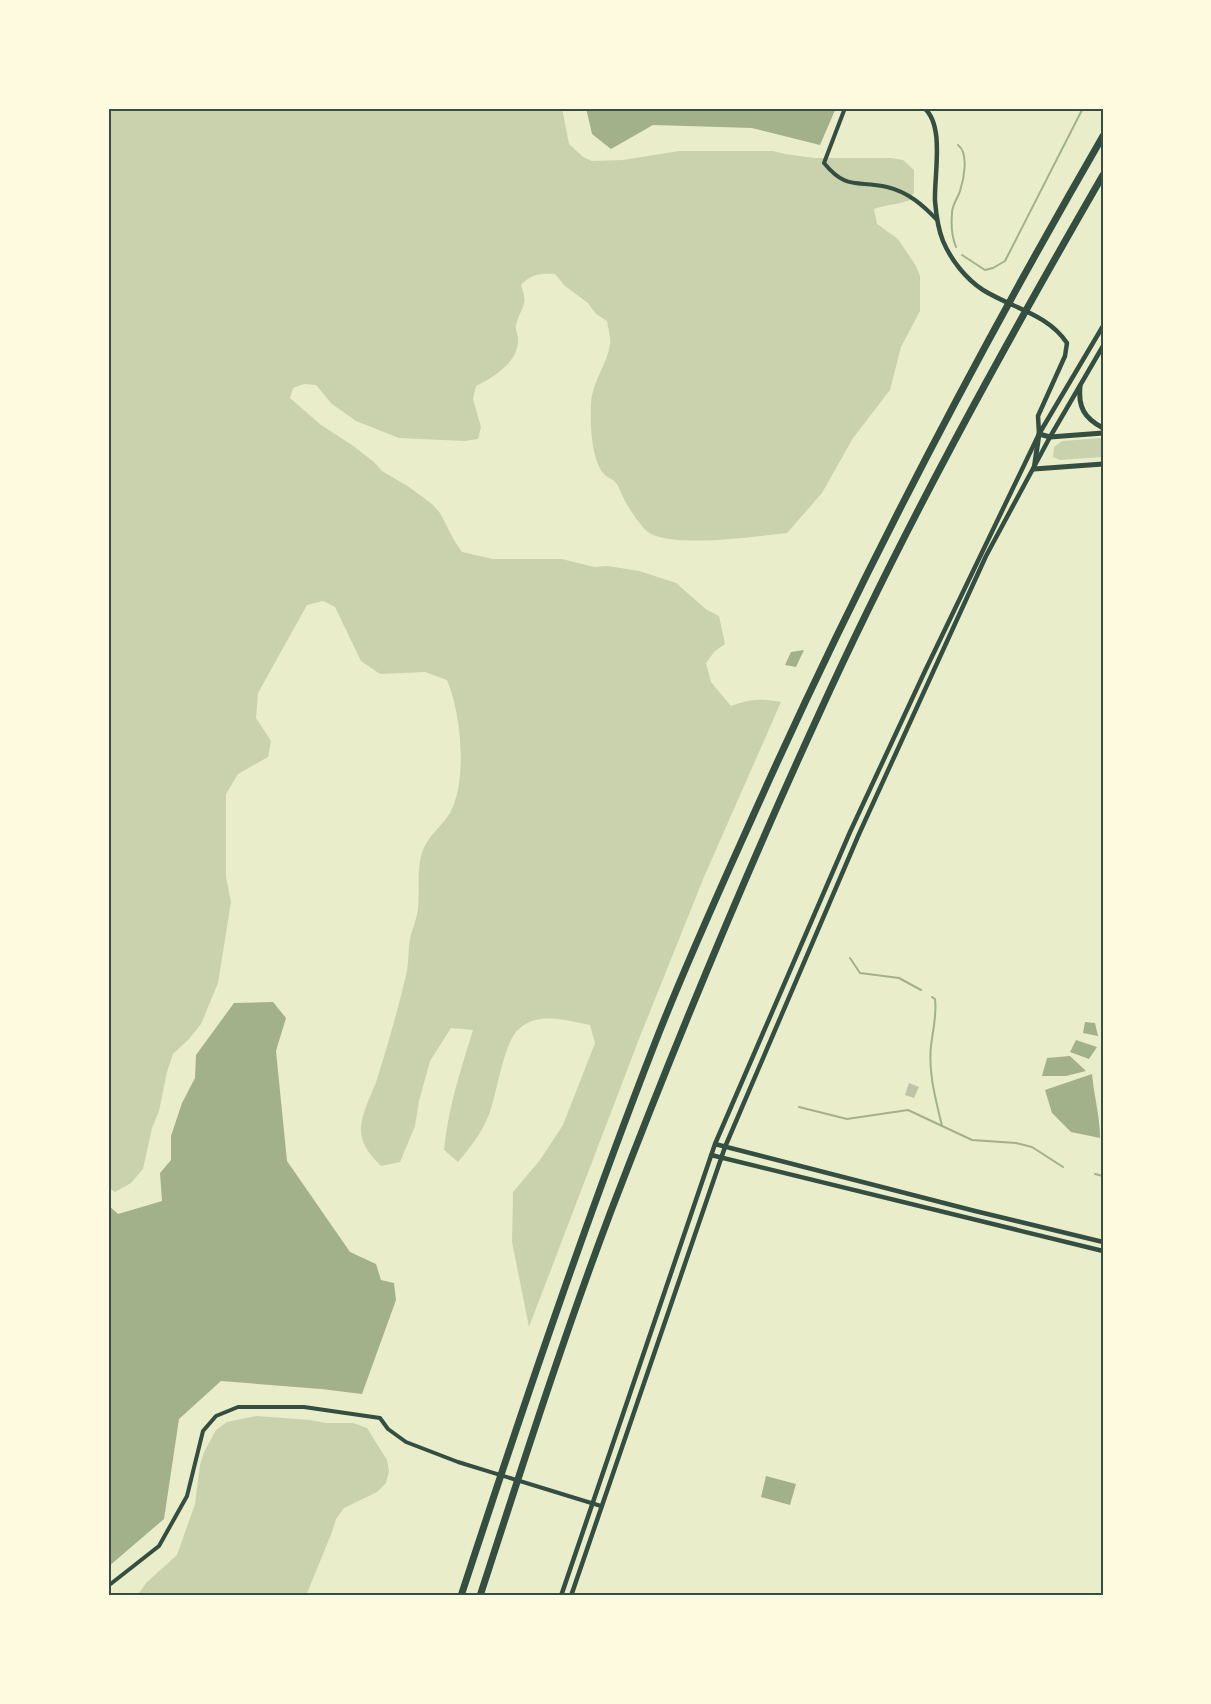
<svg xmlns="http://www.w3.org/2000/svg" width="1211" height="1704" font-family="'Asap Condensed',sans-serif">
<rect width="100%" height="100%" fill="#e9edc9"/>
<path fill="#cad2ad" d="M108,108H562L569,144L583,157L592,161L623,160L679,151H773L785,154L814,158H891L903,160L914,170V192L910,200C898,205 887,204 874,209L877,224L898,239L916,266L920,276V311L901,347L890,390L853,438L822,493L787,533C758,536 671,549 648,532C640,526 626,504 622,495C620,491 619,486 616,483C613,479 608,478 605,475C591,461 590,423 591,404C592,382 607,365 610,344C611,337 608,329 607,321L596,314L588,303L565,286L555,274C540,273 531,274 521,285C529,306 521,306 516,325C515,330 518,334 518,339C519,362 494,377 476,386L473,399L481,427L478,439L465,441L399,438L356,421L332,404L316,385L304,384L293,388L290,398L321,425L352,445L374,462L382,471L409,487L432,504L440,513L454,540L462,552L493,559H562L594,567L608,566L639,571L676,583L707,610L719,616L725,644L714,652L706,663L711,682L731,706C749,699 762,698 781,702L704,877L639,1039L529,1327L512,1242L513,1192L540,1160L563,1125L595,1043L590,1025C568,1021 538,1011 519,1029C504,1041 497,1092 490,1112C483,1131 471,1147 458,1162L444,1150C448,1108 461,1069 473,1030L451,1028L430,1061L419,1101L415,1126L400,1162L381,1166C370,1155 360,1144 361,1127C362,1110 373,1093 378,1076C389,1041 399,1006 407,971C409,960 408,949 410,939C412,929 417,919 418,908C420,889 416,869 423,850C428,836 442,826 450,813C468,780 461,713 447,680L425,672L380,674L361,661L335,607L323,601L307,605L258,693L256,718L271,741L268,757L238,774L226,794V877L231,902L218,983L201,1024L189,1039L173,1054L167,1072L159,1111L152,1128L143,1169L131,1183L115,1192L108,1187Z
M1103,438V457L1060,460L1053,457L1054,447L1062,441Z
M256,1416L310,1420L326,1423H353L367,1428L387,1460L389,1471L386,1483L377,1492L344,1508L336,1519L332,1532L306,1596H137L146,1583L177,1555L195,1504L200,1465L204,1452L216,1430L227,1422Z"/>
<path fill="#a3b18a" d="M586,108H836L820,145L752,128L653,125L611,149L592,134Z
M804,650L796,667L785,665L791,652Z
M273,1002L286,1018L276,1051L287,1161L350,1252L376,1264L381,1280L394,1283L396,1300L362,1394L321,1389L221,1381L179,1419L164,1519L108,1567V1205L118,1214L162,1201L160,1173L171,1160V1136L182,1103L195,1078L196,1055L234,1003Z
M1085,1022L1095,1023L1098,1036L1083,1033Z
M1076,1040L1097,1047L1089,1059L1070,1052Z
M1070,1056L1086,1071L1066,1076H1042L1047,1058Z
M1092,1074C1094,1096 1100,1116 1100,1138L1071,1132L1052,1113L1045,1090Z
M766,1476L796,1484L790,1505L761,1497Z"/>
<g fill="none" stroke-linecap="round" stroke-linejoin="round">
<path stroke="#a3b18a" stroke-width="2" d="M956,247C952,237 951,224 952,213C952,205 958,198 960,191C964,179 969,153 958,145
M962,255L985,270L993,268L1005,261L1083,108
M850,958L860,973L899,978L921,990
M932,997L935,999C937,1015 933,1029 931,1046C928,1073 936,1100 942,1126
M799,1107L847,1119L908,1110L972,1140L1016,1143L1032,1147L1063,1167
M1095,1174L1103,1176"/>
</g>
<path fill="#bcc5a7" d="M909,1083L919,1087L914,1098L905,1095Z"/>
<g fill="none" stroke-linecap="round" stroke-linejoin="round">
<path stroke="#344e41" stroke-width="4" d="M845,108L824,163C847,191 857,180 887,187C908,192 923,205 937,220
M108,1586L159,1546L187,1496L203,1431L216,1416L238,1407H304L380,1418L388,1429L406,1442L458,1462L601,1506"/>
<path stroke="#344e41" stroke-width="4.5" d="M924,108C945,125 934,175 935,201C936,213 938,229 943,241C951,260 966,279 983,290C1012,308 1048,314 1067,343L1065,356L1038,416L1039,434
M715,1144L975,1211L1103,1242
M711,1155L1103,1251
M561,1596L715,1144L850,832L925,671L1039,434L1103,326
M571,1596L725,1147L859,834L986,556L1050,437L1103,346"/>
<path stroke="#344e41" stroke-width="5" d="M1080,386C1078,407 1084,418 1103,428
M1103,433L1050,437L1039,434L1034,469L1103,464"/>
<path stroke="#344e41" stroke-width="7" d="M461,1596C522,1410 584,1225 655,1043C686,963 722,885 757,807C860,577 977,354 1103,136
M480,1596C522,1467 563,1338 611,1211C675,1044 744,877 819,714C903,529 1002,350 1103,175"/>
</g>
<rect width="1211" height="1704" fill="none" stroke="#fefae0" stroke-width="219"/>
<rect x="110" y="110" width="992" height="1484" fill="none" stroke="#344e41" stroke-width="2"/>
</svg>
